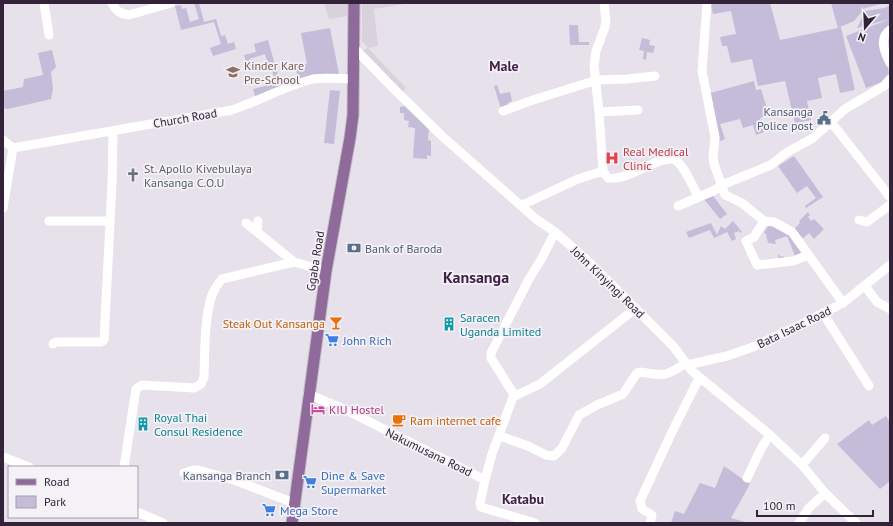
<svg xmlns="http://www.w3.org/2000/svg" width="893" height="526" font-family="'PT Sans',sans-serif">
<rect width="100%" height="100%" fill="#e6e1ea"/>
<path fill="#d9d2dd" d="M324,3H358L354,15L329,19Z
M362,3H374V8V3H411L374,9L378,46L368,48L406,88L402,92L360,51L368,48L362,41Z"/>
<path fill="#c5bcd9" d="M194,3H199L204,22L216,19L221,36L225,35L228,44L234,42L236,49L213,56L210,48L221,44L214,22L181,30L175,6L181,5L182,9L186,8L190,22L199,19Z
M710,3H770L780,40L838,28L831,3H885L865,8L854,21L840,27H841L855,90L840,93L836,74L818,78L822,98L807,101L811,120L795,123L785,81L758,86L752,59L731,63L727,46H722L720,37L736,34L731,11L713,14Z
M890,5V19L857,28L865,11L885,8Z
M890,19V29L884,31L889,77L885,81L866,88L846,36Z
M569,25H578L579,42H589V45H570Z
M330,28L339,74L285,84V81L298,78L295,66L307,64L301,33Z
M642,38L650,40L649,45L655,46L653,53L647,52L646,60L643,59L644,51L639,50Z
M268,40L282,89L255,96L253,89L265,86L264,81L274,77L270,64H268L265,54L249,59L252,70L248,71L244,55L256,52L254,44Z
M52,50L56,67L51,72L53,88L51,99L8,109L3,108V91L23,87L24,79L43,75L38,53Z
M754,81L756,90L761,89L769,115L760,118L764,132L756,135L753,125L743,128L740,119L720,124L725,139L720,141L707,94Z
M497,85L500,94L510,92L512,101L508,103L509,107L501,109L494,86Z
M330,90L340,91L334,144L324,143Z
M405,106L429,128L428,140L431,141V156L427,155V159L413,158L415,128L408,127L409,121L404,120V113H400V107Z
M794,156L823,197L806,208L805,206L816,198L807,186L797,193L778,166Z
M710,192L727,214L720,219L703,198Z
M808,212L810,215L808,217L811,221L814,219L824,229L814,239L809,233L803,238L794,229L800,223L799,221Z
M733,221L742,232L740,233L739,231L734,233L736,239L732,241L727,232L714,238L710,230L689,238L686,232L711,223L717,235L721,226L725,229Z
M769,225L788,232L804,253L803,256L792,261H779L778,254L781,257L783,256L786,260L795,256L787,236L775,240L776,244L768,243L766,234L764,233Z
M886,416L890,422V481L880,489L837,444L869,420L872,425Z
M724,466L750,484L731,518L749,523H671L675,511L684,514L700,483L715,488Z"/>
<g fill="none" stroke-linecap="round" stroke-linejoin="round">
<g stroke="#c2bdc3" stroke-width="13">
<path id="major" d="M292,523L326,271L350,138L353,115L354,3"/>
</g>
<path stroke="#fff" stroke-width="9" d="M44,3L49,35
M112,3C116,11 120,14 129,15L171,3
M604,3L606,21L605,27L596,51L594,66L599,112L603,171L608,178C628,182 662,153 675,160C684,165 693,187 698,196
M707,3L702,71L715,137L713,157L714,164L725,195L742,203L764,221
M890,30C878,38 885,53 890,63
M354,48L398,93L442,136L536,219L555,232L587,260L673,346L692,371L770,435L802,465L825,493L856,523
M503,111L533,100L597,80L627,79L655,76
M599,112L638,110
M831,122L890,197
M3,140L13,148
M13,148L232,110C259,101 285,86 313,79C325,77 341,79 353,79
M522,205L578,179L603,171
M678,206L713,191L722,185L771,165L786,153L813,138L845,109L884,86L890,79
M3,208L13,148
M859,220L867,222L890,205
M49,221H110
M246,223L294,262L326,271
M257,231L258,221
M808,255L793,261L757,265L746,241L754,237L764,221L774,222L792,232L843,303
M865,286L877,302L890,309
M823,313L869,386
M53,344L56,342H101L104,340L112,184L113,131
M687,365L727,356L753,347L798,326L843,303L890,265
M308,394L346,410L485,480L492,454L513,397L540,384L636,308
M515,396L491,358V353L529,279L542,258L555,232
M500,436L528,446L546,455L554,456L562,448L579,415L597,405L623,394L637,373L640,372C664,376 665,377 686,363
M3,457L29,467
M802,465L825,438
M124,467L136,389L142,385L194,388L201,384L204,377C205,351 204,319 212,295C214,289 218,284 222,279L294,262
M184,473L194,470H198L234,480L294,503
M747,478L762,447L770,435
M485,480L480,503L481,507L535,523
M137,512L163,523
M650,523L652,515L642,509L640,501L672,432L699,378
M799,523L809,508L825,493"/>
<use href="#major" stroke="#906a9a" stroke-width="11"/>
</g>
<defs>
<g id="school-bare" transform="scale(1.08)"><path d="M0-5L7-2L0 1L-7-2ZM-4 1L0 2.5L4 1V4Q0 6-4 4Z" fill="#8d6e63" stroke="#f4f1f7" stroke-width="2.5" paint-order="stroke"/></g>
<g id="civic-bare" transform="scale(1.08)"><path d="M-.6-6.5H3V-4.5H.6V-3L4-1V1h2V6H-6V1h2V-1L-.6-3ZM-1.2 2.5V6h2.4V2.5Z" fill="#5c6f8a" stroke="#f4f1f7" stroke-width="2.5" paint-order="stroke"/></g>
<g id="hospital-bare" transform="scale(1.08)"><path d="M-5-5h3v3.5h4V-5h3V5h-3V1.5h-4V5h-3Z" fill="#e0444e" stroke="#f4f1f7" stroke-width="2.5" paint-order="stroke"/></g>
<g id="church-bare" transform="scale(1.08)"><path d="M-1.2-6h2.4v3.5h3.3v2.4h-3.3V6h-2.4V-.1h-3.3v-2.4h3.3Z" fill="#6b7280" stroke="#f4f1f7" stroke-width="2.5" paint-order="stroke"/></g>
<g id="bank-bare" transform="scale(1.08)"><path d="M-6-4H6V4H-6ZM0-2.3a2.3 2.3 0 1 0 0 4.6a2.3 2.3 0 1 0 0-4.6Z" fill="#5c6f8a" stroke="#f4f1f7" stroke-width="2.5" paint-order="stroke"/></g>
<g id="bar-bare" transform="scale(1.08)"><path d="M-6-5H6L.8 .8V4.5H3.5V6h-7V4.5H-.8V.8Z" fill="#e8710a" stroke="#f4f1f7" stroke-width="2.5" paint-order="stroke"/></g>
<g id="building-bare" transform="scale(1.08)"><path d="M-4-6H4V6H1V3H-1V6H-4ZM-2.5-4.3h1.7v1.8h-1.7ZM.8-4.3h1.7v1.8H.8ZM-2.5-1h1.7V.8h-1.7ZM.8-1h1.7V.8H.8Z" fill="#0f9aa8" stroke="#f4f1f7" stroke-width="2.5" paint-order="stroke"/></g>
<g id="supermarket-bare" transform="scale(1.08)"><path d="M-6-5.5h2.5l.6 2H6L4.5 2H-2.5L-4.4-4H-6ZM-1.5 3.2a1.3 1.3 0 1 0 .1 0ZM3 3.2a1.3 1.3 0 1 0 .1 0Z" fill="#3f7fe0" stroke="#f4f1f7" stroke-width="2.5" paint-order="stroke"/></g>
<g id="hotel-bare" transform="scale(1.08)"><path d="M-6-4.5h1.5V1H6V5H4.5V3h-9V5H-6ZM-4 0a1.8 1.8 0 1 1 3.6 0ZM.5 0V-2.5h3Q6-2.5 6 0Z" fill="#d1479c" stroke="#f4f1f7" stroke-width="2.5" paint-order="stroke"/></g>
<g id="cafe-bare" transform="scale(1.08)"><path d="M-5.5-4.5H6V0H3Q3 3.5 0 3.5H-2.5Q-5.5 3.5-5.5 0ZM3-3.2v2h1.7v-2ZM-6 4.5H4V6H-6Z" fill="#e8710a" stroke="#f4f1f7" stroke-width="2.5" paint-order="stroke"/></g>
</defs>
<g fill-rule="evenodd">
<use href="#school-bare" x="233" y="72"/>
<use href="#civic-bare" x="824" y="118"/>
<use href="#hospital-bare" x="612" y="158"/>
<use href="#church-bare" x="133" y="175"/>
<use href="#bank-bare" x="354" y="248"/>
<use href="#bar-bare" x="336" y="323"/>
<use href="#building-bare" x="449" y="324"/>
<use href="#supermarket-bare" x="332" y="340"/>
<use href="#hotel-bare" x="318" y="409"/>
<use href="#cafe-bare" x="399" y="420"/>
<use href="#building-bare" x="143" y="424"/>
<use href="#bank-bare" x="282" y="475"/>
<use href="#supermarket-bare" x="310" y="482"/>
<use href="#supermarket-bare" x="269" y="510"/>
</g>
<g text-anchor="middle" dominant-baseline="central" stroke-width="3.5" stroke-linejoin="round" paint-order="stroke">
<g font-size="12" fill="#785e54" stroke="#f4f1f7" text-anchor="start">
<text x="244" y="65">Kinder Kare<tspan x="244" dy="14">Pre-School</tspan></text>
</g>
<g font-size="12" fill="#4e5e75" stroke="#f4f1f7" text-anchor="end">
<text x="813" y="111">Kansanga<tspan x="813" dy="14">Police post</tspan></text>
<text x="365" y="248" text-anchor="start">Bank of Baroda</text>
<text x="271" y="475">Kansanga Branch</text>
</g>
<g font-size="12" fill="#332338" stroke="#f4f1f7">
<text transform="translate(185 118) rotate(-10)">Church Road</text>
<text transform="translate(315 261) rotate(-81)">Ggaba Road</text>
<text transform="translate(608 282) rotate(44)">John Kinyingi Road</text>
<text transform="translate(794 327) rotate(-26)">Bata Isaac Road</text>
<text transform="translate(429 452) rotate(26)">Nakumusana Road</text>
</g>
<g font-size="12" fill="#be3a42" stroke="#f4f1f7" text-anchor="start">
<text x="623" y="151">Real Medical<tspan x="623" dy="14">Clinic</tspan></text>
</g>
<g font-size="12" fill="#5b616d" stroke="#f4f1f7" text-anchor="start">
<text x="144" y="168">St. Apollo Kivebulaya<tspan x="144" dy="14">Kansanga C.O.U</tspan></text>
</g>
<g font-size="12" fill="#0d838f" stroke="#f4f1f7" text-anchor="start">
<text x="460" y="317">Saracen<tspan x="460" dy="14">Uganda Limited</tspan></text>
<text x="154" y="417">Royal Thai<tspan x="154" dy="14">Consul Residence</tspan></text>
</g>
<g font-size="12" fill="#c56008" stroke="#f4f1f7" text-anchor="end">
<text x="325" y="323">Steak Out Kansanga</text>
<text x="410" y="420" text-anchor="start">Ram internet cafe</text>
</g>
<g font-size="12" fill="#366cbe" stroke="#f4f1f7" text-anchor="start">
<text x="343" y="340">John Rich</text>
<text x="321" y="475">Dine &amp; Save<tspan x="321" dy="14">Supermarket</tspan></text>
<text x="280" y="510">Mega Store</text>
</g>
<g font-size="12" fill="#b23c85" stroke="#f4f1f7" text-anchor="start">
<text x="329" y="409">KIU Hostel</text>
</g>
<g font-size="14" font-weight="bold" fill="#402248" stroke="#f4f1f7">
<text x="504" y="66">Male</text>
<text x="523" y="499">Katabu</text>
</g>
<g font-size="16" font-weight="bold" fill="#402248" stroke="#f4f1f7">
<text x="476" y="277">Kansanga</text>
</g>
</g>
<rect width="893" height="526" fill="none" stroke="#332338" stroke-width="8"/>
<rect x="8" y="466" width="130" height="52" fill="#f4f1f7" stroke="#a79fab"/>
<rect x="16" y="479" width="20" height="6" fill="#906a9a" stroke="#a79fab"/>
<text x="44" y="486" font-size="12" fill="#332338">Road</text>
<rect x="16" y="496" width="20" height="12" fill="#c5bcd9" stroke="#a79fab"/>
<text x="44" y="506" font-size="12" fill="#332338">Park</text>
<g transform="translate(865 28) rotate(199)" stroke="#f4f1f7" stroke-width="3" paint-order="stroke">
<path d="M0-3L7 15L0 10L-7 15Z" fill="#332338"/>
<text y="-6" font-size="11" font-weight="bold" text-anchor="middle" fill="#332338">N</text>
</g>
<path d="M757 510v6h116v-6" fill="none" stroke="#332338" stroke-width="2"/>
<text x="763" y="510" font-size="12" fill="#332338" stroke="#f4f1f7" stroke-width="3" paint-order="stroke">100 m</text>
</svg>
